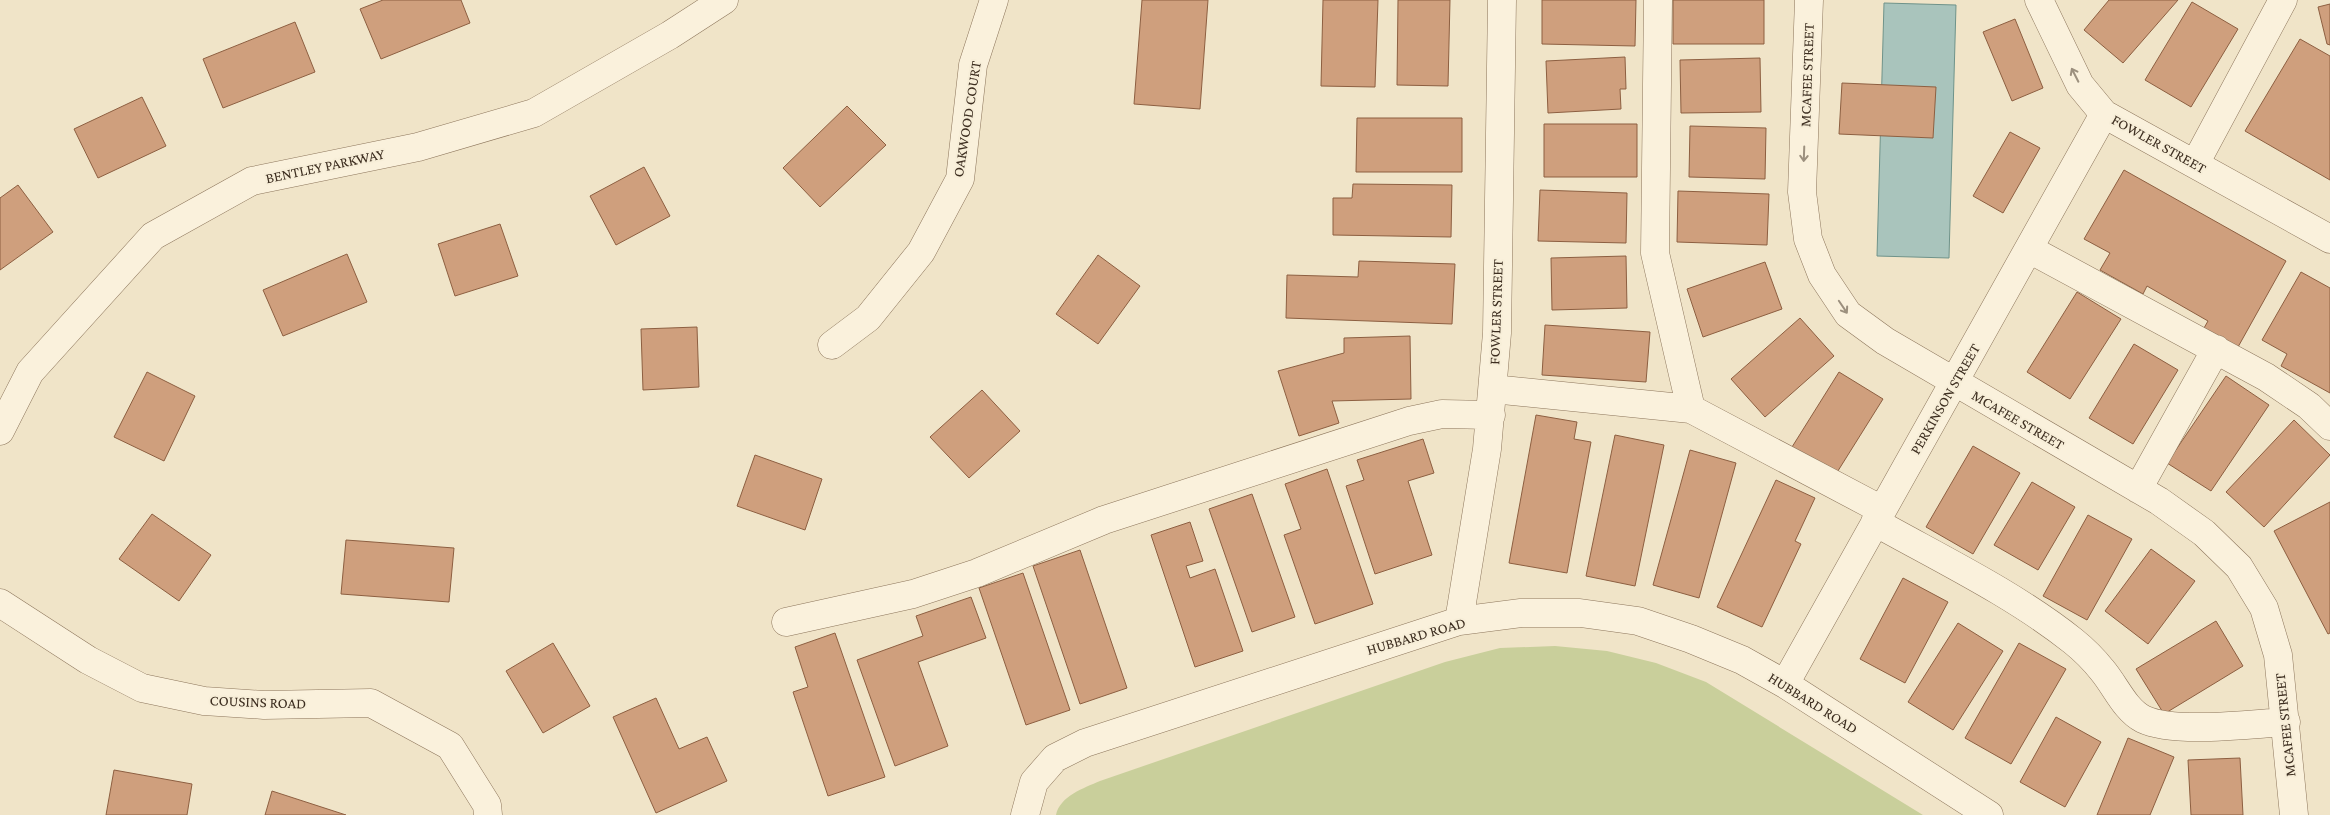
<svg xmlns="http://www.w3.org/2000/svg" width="2330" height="815" font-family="'Crimson Pro',serif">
<rect width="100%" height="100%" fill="#f0e4c8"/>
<path fill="#c9cf9b" d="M1555,646L1607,651L1656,663L1706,682L1923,815H1056C1060,796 1084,788 1100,781L1445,662L1500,648Z"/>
<path fill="#a9c4bc" stroke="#6f938a" d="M1884,3L1956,5L1949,258L1877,256Z"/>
<path fill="#cf9f7d" stroke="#8d5f41" d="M383,0H461L470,23L381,59L360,9Z
M1142,0H1208L1200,109L1134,104Z
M1323,0H1378L1375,87L1321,86Z
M1398,0H1450L1448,86L1397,85Z
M1542,0H1636L1635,46L1542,44Z
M1673,0H1764V44H1673Z
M2109,0H2178L2123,63L2084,30Z
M2192,2L2238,29L2191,107L2145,80Z
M2330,4V45L2327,44L2318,7Z
M2015,19L2043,88L2012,101L1983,32Z
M295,22L315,72L223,108L203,59Z
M2300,39L2330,56V180L2245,131Z
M1625,57L1626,89H1620L1621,109L1548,113L1546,61Z
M1760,58L1761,112L1681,113L1680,60Z
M1842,83L1936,87L1933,138L1839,134Z
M142,97L166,146L98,178L74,129Z
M847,106L886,145L820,207L783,168Z
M1357,118H1462V172H1356Z
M1544,124H1637V177H1544Z
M1690,126L1766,128L1765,179L1689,177Z
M2010,132L2040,148L2003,213L1973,196Z
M644,167L670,216L616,245L590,196Z
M2124,170L2286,261L2238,347L2204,328L2208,321L2147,286L2143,294L2100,270L2110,253L2084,239Z
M1353,184L1452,185L1451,237L1333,235V198H1352Z
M18,185L53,232L0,270V198Z
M1540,190L1627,193L1626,243L1538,241Z
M1678,191L1769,194L1767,245L1677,242Z
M500,224L518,276L455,296L438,244Z
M347,254L367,302L283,336L263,290Z
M1098,255L1140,286L1098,344L1056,314Z
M1626,256L1627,308L1552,310L1551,258Z
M1359,261L1455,264L1452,324L1286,318L1287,275L1358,277Z
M1765,262L1782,309L1703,337L1687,289Z
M2301,272L2330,288V393L2281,366L2287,354L2262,340Z
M2077,292L2121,319L2070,399L2027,372Z
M1800,318L1834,356L1765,417L1731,379Z
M1545,325L1650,332L1646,382L1542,375Z
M697,327L699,387L643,390L641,329Z
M1410,336L1411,399L1332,401L1339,423L1299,436L1278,371L1344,353V338Z
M2134,344L2178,370L2133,444L2089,418Z
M147,372L195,396L164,461L114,437Z
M1839,372L1883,399L1836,474L1792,447Z
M2226,376L2269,405L2211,491L2167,463Z
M982,390L1020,431L969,478L930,437Z
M1536,415L1577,422L1574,439L1591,442L1567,573L1509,563Z
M2294,420L2330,455L2264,527L2226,492Z
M1615,435L1664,445L1635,586L1586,576Z
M1423,439L1434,473L1408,481L1432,555L1375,574L1346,486L1364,480L1357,460Z
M1973,446L2020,473L1973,554L1926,527Z
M1690,450L1736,463L1699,598L1653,585Z
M755,455L822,479L805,530L737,506Z
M1327,469L1373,604L1315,624L1284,535L1301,529L1285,484Z
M1776,480L1815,498L1795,541L1801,544L1762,627L1717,607Z
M2032,482L2075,507L2038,570L1994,545Z
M1252,494L1295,617L1252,632L1209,509Z
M2330,502V633L2328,634L2274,531Z
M152,514L211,555L179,601L119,559Z
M2088,515L2132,539L2087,620L2043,596Z
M1190,522L1203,561L1186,566L1190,578L1215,569L1243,651L1195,667L1151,535Z
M346,540L454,548L449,602L341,594Z
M2151,549L2195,581L2148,644L2105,611Z
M1080,550L1127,688L1080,704L1033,566Z
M1023,573L1070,710L1026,725L979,588Z
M1903,578L1948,602L1905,683L1860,659Z
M971,597L986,638L918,662L948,746L895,766L857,660L923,636L916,616Z
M2216,621L2243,666L2164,714L2136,669Z
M1958,623L2003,651L1953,730L1908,702Z
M835,633L885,777L828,796L793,692L808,687L795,647Z
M553,643L590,706L543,733L506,671Z
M2019,643L2066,669L2011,764L1965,738Z
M656,698L679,749L707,737L727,781L656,813L613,717Z
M2056,717L2101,742L2065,807L2020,782Z
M2128,738L2174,757L2150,815H2097Z
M2240,758L2243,815H2191L2188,760Z
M114,770L192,784L187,815H106Z
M272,791L346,815H265Z"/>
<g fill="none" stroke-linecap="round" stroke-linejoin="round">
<g stroke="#8d765c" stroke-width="29">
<path id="minor" d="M1658,0L1655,253L1691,409
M1809,0L1802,192L1808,239L1822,275L1848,314L1885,341L2159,501L2204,533L2239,567L2264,608L2278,655L2294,815
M2039,0L2080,85L2104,114L2330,239
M2195,164L2283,0
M2029,249L2266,377L2309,406L2330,426
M832,345L868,318L921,252L960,179L973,65L994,0
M1493,389L1691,409L1882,510
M0,431L30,372L153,236L252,181L418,147L534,113L670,35L724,0
M2138,489L2216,349
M1875,522C1941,559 2014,594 2073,641C2083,649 2094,660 2102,670C2115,685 2125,710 2143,719C2174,734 2250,724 2286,722
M0,603L88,660L142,688L204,701L264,705L371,703L450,746L487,805L488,815
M1459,621L1487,449L1497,333L1502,0
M786,622L913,594L977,573L1104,520L1409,421L1442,414L1491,415
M1785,684L2104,114
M1025,815L1034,782L1055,758L1085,743L1459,621L1521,613H1580L1638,621L1691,639L1742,660L1785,684L1989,815"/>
</g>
<use href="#minor" stroke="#faf1dc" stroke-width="28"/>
</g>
<defs><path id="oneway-shaft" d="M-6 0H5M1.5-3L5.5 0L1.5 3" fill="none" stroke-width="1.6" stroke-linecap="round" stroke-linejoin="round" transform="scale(1.25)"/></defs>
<g stroke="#9c907e">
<use href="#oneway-shaft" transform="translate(2075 75) rotate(-117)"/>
<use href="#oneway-shaft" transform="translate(1804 154) rotate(92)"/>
<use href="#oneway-shaft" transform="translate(1843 307) rotate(56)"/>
</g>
<g text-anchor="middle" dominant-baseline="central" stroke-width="4" stroke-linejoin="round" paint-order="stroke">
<g font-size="15" fill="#3d2e20" stroke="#f7eed8">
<text transform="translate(1807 75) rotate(-88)">MCAFEE STREET</text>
<text transform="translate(967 119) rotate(-81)">OAKWOOD COURT</text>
<text transform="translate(2159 144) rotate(29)">FOWLER STREET</text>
<text transform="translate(325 166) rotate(-12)">BENTLEY PARKWAY</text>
<text transform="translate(1496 312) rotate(-88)">FOWLER STREET</text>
<text transform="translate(1945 399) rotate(-60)">PERKINSON STREET</text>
<text transform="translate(2018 420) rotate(30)">MCAFEE STREET</text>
<text transform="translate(1416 636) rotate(-16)">HUBBARD ROAD</text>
<text transform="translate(258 702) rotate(2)">COUSINS ROAD</text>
<text transform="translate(1813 703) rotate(32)">HUBBARD ROAD</text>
<text transform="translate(2285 725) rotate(-96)">MCAFEE STREET</text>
</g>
</g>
</svg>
